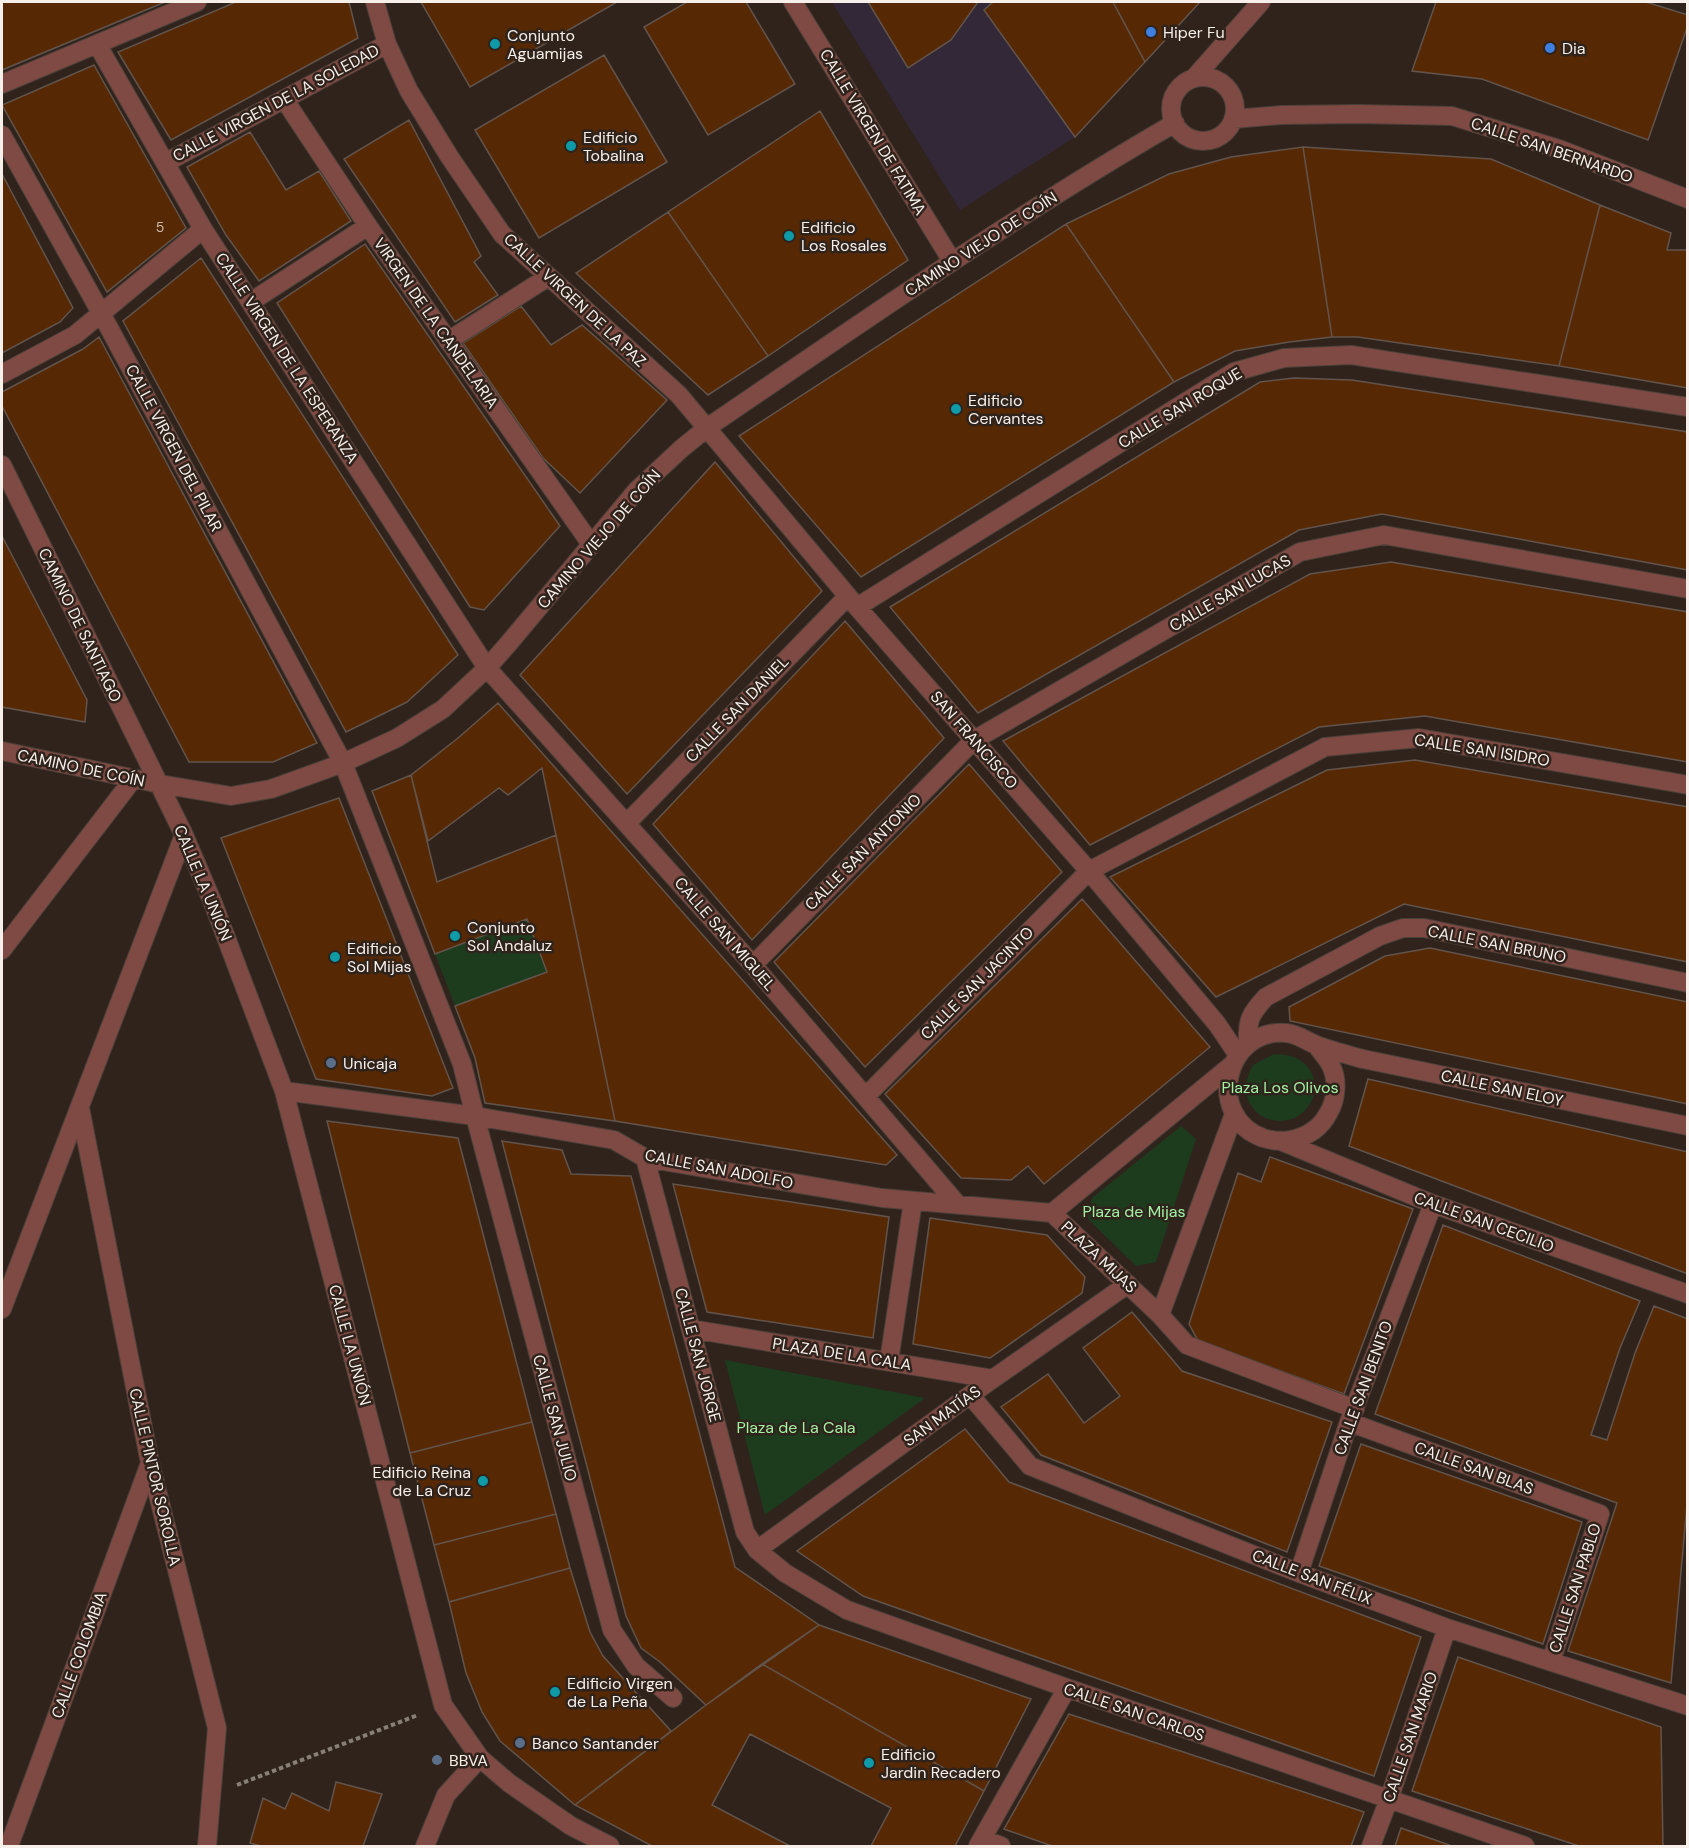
<svg xmlns="http://www.w3.org/2000/svg" width="1689" height="1848" font-family="'DM Sans',sans-serif">
<rect width="100%" height="100%" fill="#2f231c"/>
<path fill="#332837" d="M832,2H993L984,10L1075,137L960,210Z"/>
<path fill="#1d3c1e" d="M527,919L547,972L455,1006L435,954Z
M1274,1054C1289,1054 1301,1057 1310,1070C1315,1078 1316,1088 1313,1097C1300,1134 1246,1126 1246,1087C1246,1079 1250,1071 1253,1065Z
M1181,1126L1196,1139L1156,1262L1136,1266L1088,1219L1092,1198Z
M725,1360L925,1398L765,1515Z"/>
<path fill="#562904" stroke="#62544c" stroke-width="1.5" d="M2,2H165L2,70Z
M236,2H349L358,38L171,140L118,52Z
M421,2H617L470,87Z
M687,2H746L795,84L708,135L644,27Z
M868,2H978L951,40L908,68Z
M993,2H1113L1145,62L1075,137L984,10Z
M1113,2H1200L1145,62Z
M1436,2H1646L1688,15V25L1648,140L1482,79L1412,71Z
M604,55L667,162L539,238L475,130Z
M94,65L186,228L107,292L2,105Z
M820,111L908,260L768,356L668,212Z
M409,120L481,256L474,262L498,295L455,322L344,159Z
M250,132L286,190L319,171L351,221L259,281L226,235L187,167Z
M1303,147L1491,159L1600,205L1559,366L1358,337H1332Z
M1303,147L1332,337L1289,342L1235,351L1174,382L1066,224L1169,174L1231,157Z
M2,174L73,308L60,322L2,353Z
M1600,205L1671,233L1667,250H1688V388L1559,366Z
M668,212L768,356L708,395L576,273Z
M1066,224L1174,382L861,577L739,436Z
M365,244L560,526L484,610L470,607L277,303Z
M201,258L458,655L407,702L346,732L123,321Z
M521,306L551,345L582,325L667,400L580,493L543,458L463,343Z
M99,337L113,363L317,743L273,762H189L2,406V392L83,349Z
M1294,378L1352,380L1688,432V570L1382,514L1299,530L978,713L890,607L1260,382Z
M715,462L822,591L627,794L520,675Z
M2,536L87,700L85,722L2,707Z
M1391,562L1688,612V762L1425,716L1319,727L1090,845L1003,741L1310,574Z
M845,621L944,738L752,940L653,824Z
M498,703L897,1155L886,1165L615,1121L542,768L508,795L499,788L428,841L411,775L458,738Z
M1415,760L1688,807V962L1404,904L1216,997L1110,877L1327,770Z
M969,764L1062,872L865,1067L774,962Z
M411,775L437,882L556,835L615,1121L485,1103L475,1058L455,1006L547,972L527,919L435,954L372,791Z
M339,798L453,1088L432,1096L316,1079L221,838Z
M1082,899L1210,1047L1044,1184L1028,1166L1011,1180L961,1178L885,1094Z
M1430,948L1688,1002V1104L1290,1021L1289,1007L1385,956Z
M1368,1079L1688,1152V1274L1349,1146Z
M327,1121L458,1138L532,1422L410,1453Z
M502,1141L562,1150L571,1174L631,1176L735,1567L819,1625L706,1705L660,1662L641,1648L626,1616Z
M1270,1157L1413,1209L1344,1394L1198,1341L1189,1324L1238,1173L1261,1182Z
M673,1184L889,1217L873,1338L707,1312Z
M930,1218L1047,1235L1085,1277L1082,1293L990,1358L913,1344Z
M1443,1225L1640,1301L1620,1348L1591,1435L1607,1440L1635,1353L1654,1306L1688,1319V1494L1671,1683L1568,1651L1617,1503L1375,1414Z
M1132,1312L1182,1371L1332,1422L1287,1552L1041,1455L1001,1407L1048,1374L1084,1423L1120,1396L1083,1348Z
M532,1422L556,1514L434,1545L410,1453Z
M965,1429L1009,1482L1421,1637L1374,1776L863,1596L797,1551Z
M1361,1444L1582,1522L1543,1644L1319,1566Z
M556,1514L570,1568L449,1602L434,1545Z
M570,1568L590,1632L603,1656L671,1731L575,1805L500,1741L482,1712L466,1673L449,1602Z
M819,1625L1031,1699L984,1791L762,1664Z
M1458,1657L1661,1727L1663,1846H1579L1412,1791Z
M762,1664L984,1791L955,1846H871L891,1808L750,1734L712,1805L790,1846H652L575,1805L706,1705Z
M1069,1714L1364,1812L1351,1846H1052L1004,1829Z
M336,1782L382,1794L363,1846H261L250,1843L263,1798L285,1809L292,1793L329,1811Z
M1401,1828L1452,1846H1395Z"/>
<g fill="none" stroke-linecap="round" stroke-linejoin="round">
<g stroke="#4b4039" stroke-width="20">
<path id="pedestrian" d="M343,763L462,1064L475,1116"/>
</g>
<g stroke="#4b4039" stroke-width="20">
<path id="minor" d="M375,2L387,44L409,91L449,156L502,234L679,395L857,607L1089,871L1217,1024L1238,1055
M793,2L952,261
M97,44L203,229L487,668L753,965L958,1205
M1171 109a32 32 0 1 1 64 0a32 32 0 1 1-64 0Z
M1194,78L1261,2
M2,84L197,2
M284,99L368,226L591,544
M1233,119L1281,115L1359,114L1452,116L1559,149L1688,199
M2,135L101,313L343,763
M165,163L387,44
M252,301L368,226
M448,341L548,277
M2,374L75,335L203,229
M2,465L184,835L213,903L284,1091L443,1705L480,1758L509,1783L571,1826L610,1846
M857,607L1234,372L1284,358L1351,355L1688,407
M2,751L160,784L231,796L271,789L343,763L397,738L443,709L487,668L509,643L637,490L681,449L708,427C861,323 1014,216 1175,123
M627,823L848,596
M2,950L134,778
M753,965L974,740L1300,552L1384,535L1688,589
M1248,1044C1247,1020 1250,1014 1266,997L1380,936L1403,928H1424L1688,983
M1317,1046C1322,1053 1329,1060 1332,1068C1338,1081 1336,1100 1329,1112C1321,1128 1307,1137 1290,1140C1280,1142 1273,1141 1263,1138C1205,1117 1224,1028 1286,1033C1299,1034 1307,1042 1319,1046C1333,1051 1348,1055 1363,1059L1688,1126
M1233,1064L1052,1213L1160,1315L1234,1114
M284,1091L475,1116L614,1140L645,1158L882,1198L1052,1213
M866,1096L1089,871L1325,747L1419,738L1688,785
M80,1108L150,1463L217,1728L207,1846
M475,1116L612,1630L636,1666L673,1698
M1283,1142L1433,1204L1688,1294
M645,1158L745,1532L757,1550L785,1573L847,1610L1067,1688L1525,1846
M2,1309L184,835
M1160,1315L1187,1345L1355,1409
M691,1329L993,1379
M889,1361L913,1201
M970,1395L1030,1466L1299,1573L1447,1628L1688,1706
M1349,1422L1600,1514L1551,1661
M757,1550L970,1395L1128,1284
M1299,1573L1349,1422L1433,1204
M982,1839L1001,1846
M9,1846L150,1463
M425,1846L446,1795L480,1758
M978,1846L1067,1688
M1371,1846L1389,1799L1447,1628"/>
</g>
<path stroke="#897f79" stroke-width="4" stroke-dasharray="4.5 3" stroke-linecap="butt" d="M237,1785L418,1715"/>
<use href="#pedestrian" stroke="#7e4a43" stroke-width="18"/>
<use href="#minor" stroke="#7e4a43" stroke-width="18"/>
</g>
<g fill="#3f7fe0" stroke="#2f231c" stroke-width="2">
<circle cx="1151" cy="32" r="6"/>
<circle cx="1550" cy="48" r="6"/>
</g>
<g fill="#0f9aa8" stroke="#2f231c" stroke-width="2">
<circle cx="495" cy="44" r="6"/>
<circle cx="571" cy="146" r="6"/>
<circle cx="789" cy="236" r="6"/>
<circle cx="956" cy="409" r="6"/>
<circle cx="455" cy="936" r="6"/>
<circle cx="335" cy="957" r="6"/>
<circle cx="483" cy="1481" r="6"/>
<circle cx="555" cy="1692" r="6"/>
<circle cx="869" cy="1763" r="6"/>
</g>
<g fill="#5c6f8a" stroke="#2f231c" stroke-width="2">
<circle cx="331" cy="1063" r="6"/>
<circle cx="520" cy="1743" r="6"/>
<circle cx="437" cy="1760" r="6"/>
</g>
<g text-anchor="middle" dominant-baseline="central" stroke-width="5" stroke-linejoin="round" paint-order="stroke">
<g font-size="14" fill="#cfbeb0">
<text x="160" y="227">5</text>
</g>
<g font-size="16" fill="#f7efea" stroke="#2f231c" text-anchor="start">
<text x="1163" y="32">Hiper Fu</text>
<text x="507" y="35">Conjunto<tspan x="507" dy="18">Aguamijas</tspan></text>
<text x="1562" y="48">Dia</text>
<text x="583" y="137">Edificio<tspan x="583" dy="18">Tobalina</tspan></text>
<text x="801" y="227">Edificio<tspan x="801" dy="18">Los Rosales</tspan></text>
<text x="968" y="400">Edificio<tspan x="968" dy="18">Cervantes</tspan></text>
<text x="467" y="927">Conjunto<tspan x="467" dy="18">Sol Andaluz</tspan></text>
<text x="347" y="948">Edificio<tspan x="347" dy="18">Sol Mijas</tspan></text>
<text x="343" y="1063">Unicaja</text>
<text x="471" y="1472" text-anchor="end">Edificio Reina<tspan x="471" dy="18">de La Cruz</tspan></text>
<text x="567" y="1683">Edificio Virgen<tspan x="567" dy="18">de La Peña</tspan></text>
<text x="532" y="1743">Banco Santander</text>
<text x="881" y="1754">Edificio<tspan x="881" dy="18">Jardin Recadero</tspan></text>
<text x="449" y="1760">BBVA</text>
</g>
<g font-size="16" fill="#f7efea" stroke="#2f231c">
<text transform="translate(276 103) rotate(-28)">CALLE VIRGEN DE LA SOLEDAD</text>
<text transform="translate(873 132) rotate(59)">CALLE VIRGEN DE FATIMA</text>
<text transform="translate(1552 150) rotate(19)">CALLE SAN BERNARDO</text>
<text transform="translate(981 244) rotate(-33)">CAMINO VIEJO DE COÍN</text>
<text transform="translate(575 300) rotate(43)">CALLE VIRGEN DE LA PAZ</text>
<text transform="translate(436 323) rotate(55)">VIRGEN DE LA CANDELARIA</text>
<text transform="translate(287 358) rotate(57)">CALLE VIRGEN DE LA ESPERANZA</text>
<text transform="translate(1180 408) rotate(-31)">CALLE SAN ROQUE</text>
<text transform="translate(174 448) rotate(62)">CALLE VIRGEN DEL PILAR</text>
<text transform="translate(599 539) rotate(-49)">CAMINO VIEJO DE COÍN</text>
<text transform="translate(1230 593) rotate(-30)">CALLE SAN LUCAS</text>
<text transform="translate(80 625) rotate(64)">CAMINO DE SANTIAGO</text>
<text transform="translate(737 709) rotate(-46)">CALLE SAN DANIEL</text>
<text transform="translate(974 740) rotate(49)">SAN FRANCISCO</text>
<text transform="translate(1482 750) rotate(9)">CALLE SAN ISIDRO</text>
<text transform="translate(81 768) rotate(12)">CAMINO DE COÍN</text>
<text transform="translate(863 852) rotate(-45)">CALLE SAN ANTONIO</text>
<text transform="translate(203 883) rotate(67)">CALLE LA UNIÓN</text>
<text transform="translate(725 934) rotate(49)">CALLE SAN MIGUEL</text>
<text transform="translate(1497 944) rotate(11)">CALLE SAN BRUNO</text>
<text transform="translate(977 983) rotate(-45)">CALLE SAN JACINTO</text>
<text transform="translate(1502 1088) rotate(12)">CALLE SAN ELOY</text>
<text transform="translate(719 1169) rotate(11)">CALLE SAN ADOLFO</text>
<text transform="translate(1484 1222) rotate(20)">CALLE SAN CECILIO</text>
<text transform="translate(1099 1257) rotate(43)">PLAZA MIJAS</text>
<text transform="translate(350 1345) rotate(75)">CALLE LA UNIÓN</text>
<text transform="translate(842 1354) rotate(9)">PLAZA DE LA CALA</text>
<text transform="translate(698 1355) rotate(75)">CALLE SAN JORGE</text>
<text transform="translate(1363 1388) rotate(-70)">CALLE SAN BENITO</text>
<text transform="translate(942 1416) rotate(-36)">SAN MATÍAS</text>
<text transform="translate(555 1418) rotate(75)">CALLE SAN JULIO</text>
<text transform="translate(1474 1468) rotate(20)">CALLE SAN BLAS</text>
<text transform="translate(155 1477) rotate(77)">CALLE PINTOR SOROLLA</text>
<text transform="translate(1312 1577) rotate(21)">CALLE SAN FÉLIX</text>
<text transform="translate(1575 1588) rotate(-72)">CALLE SAN PABLO</text>
<text transform="translate(79 1655) rotate(-70)">CALLE COLOMBIA</text>
<text transform="translate(1134 1712) rotate(19)">CALLE SAN CARLOS</text>
<text transform="translate(1410 1737) rotate(-71)">CALLE SAN MARIO</text>
</g>
<g font-size="16" fill="#a1f1a3" stroke="#2f231c">
<text x="1280" y="1087">Plaza Los Olivos</text>
<text x="1134" y="1211">Plaza de Mijas</text>
<text x="796" y="1427">Plaza de La Cala</text>
</g>
</g>
<rect width="1689" height="1848" fill="none" stroke="#f7efea" stroke-width="6"/>
</svg>
